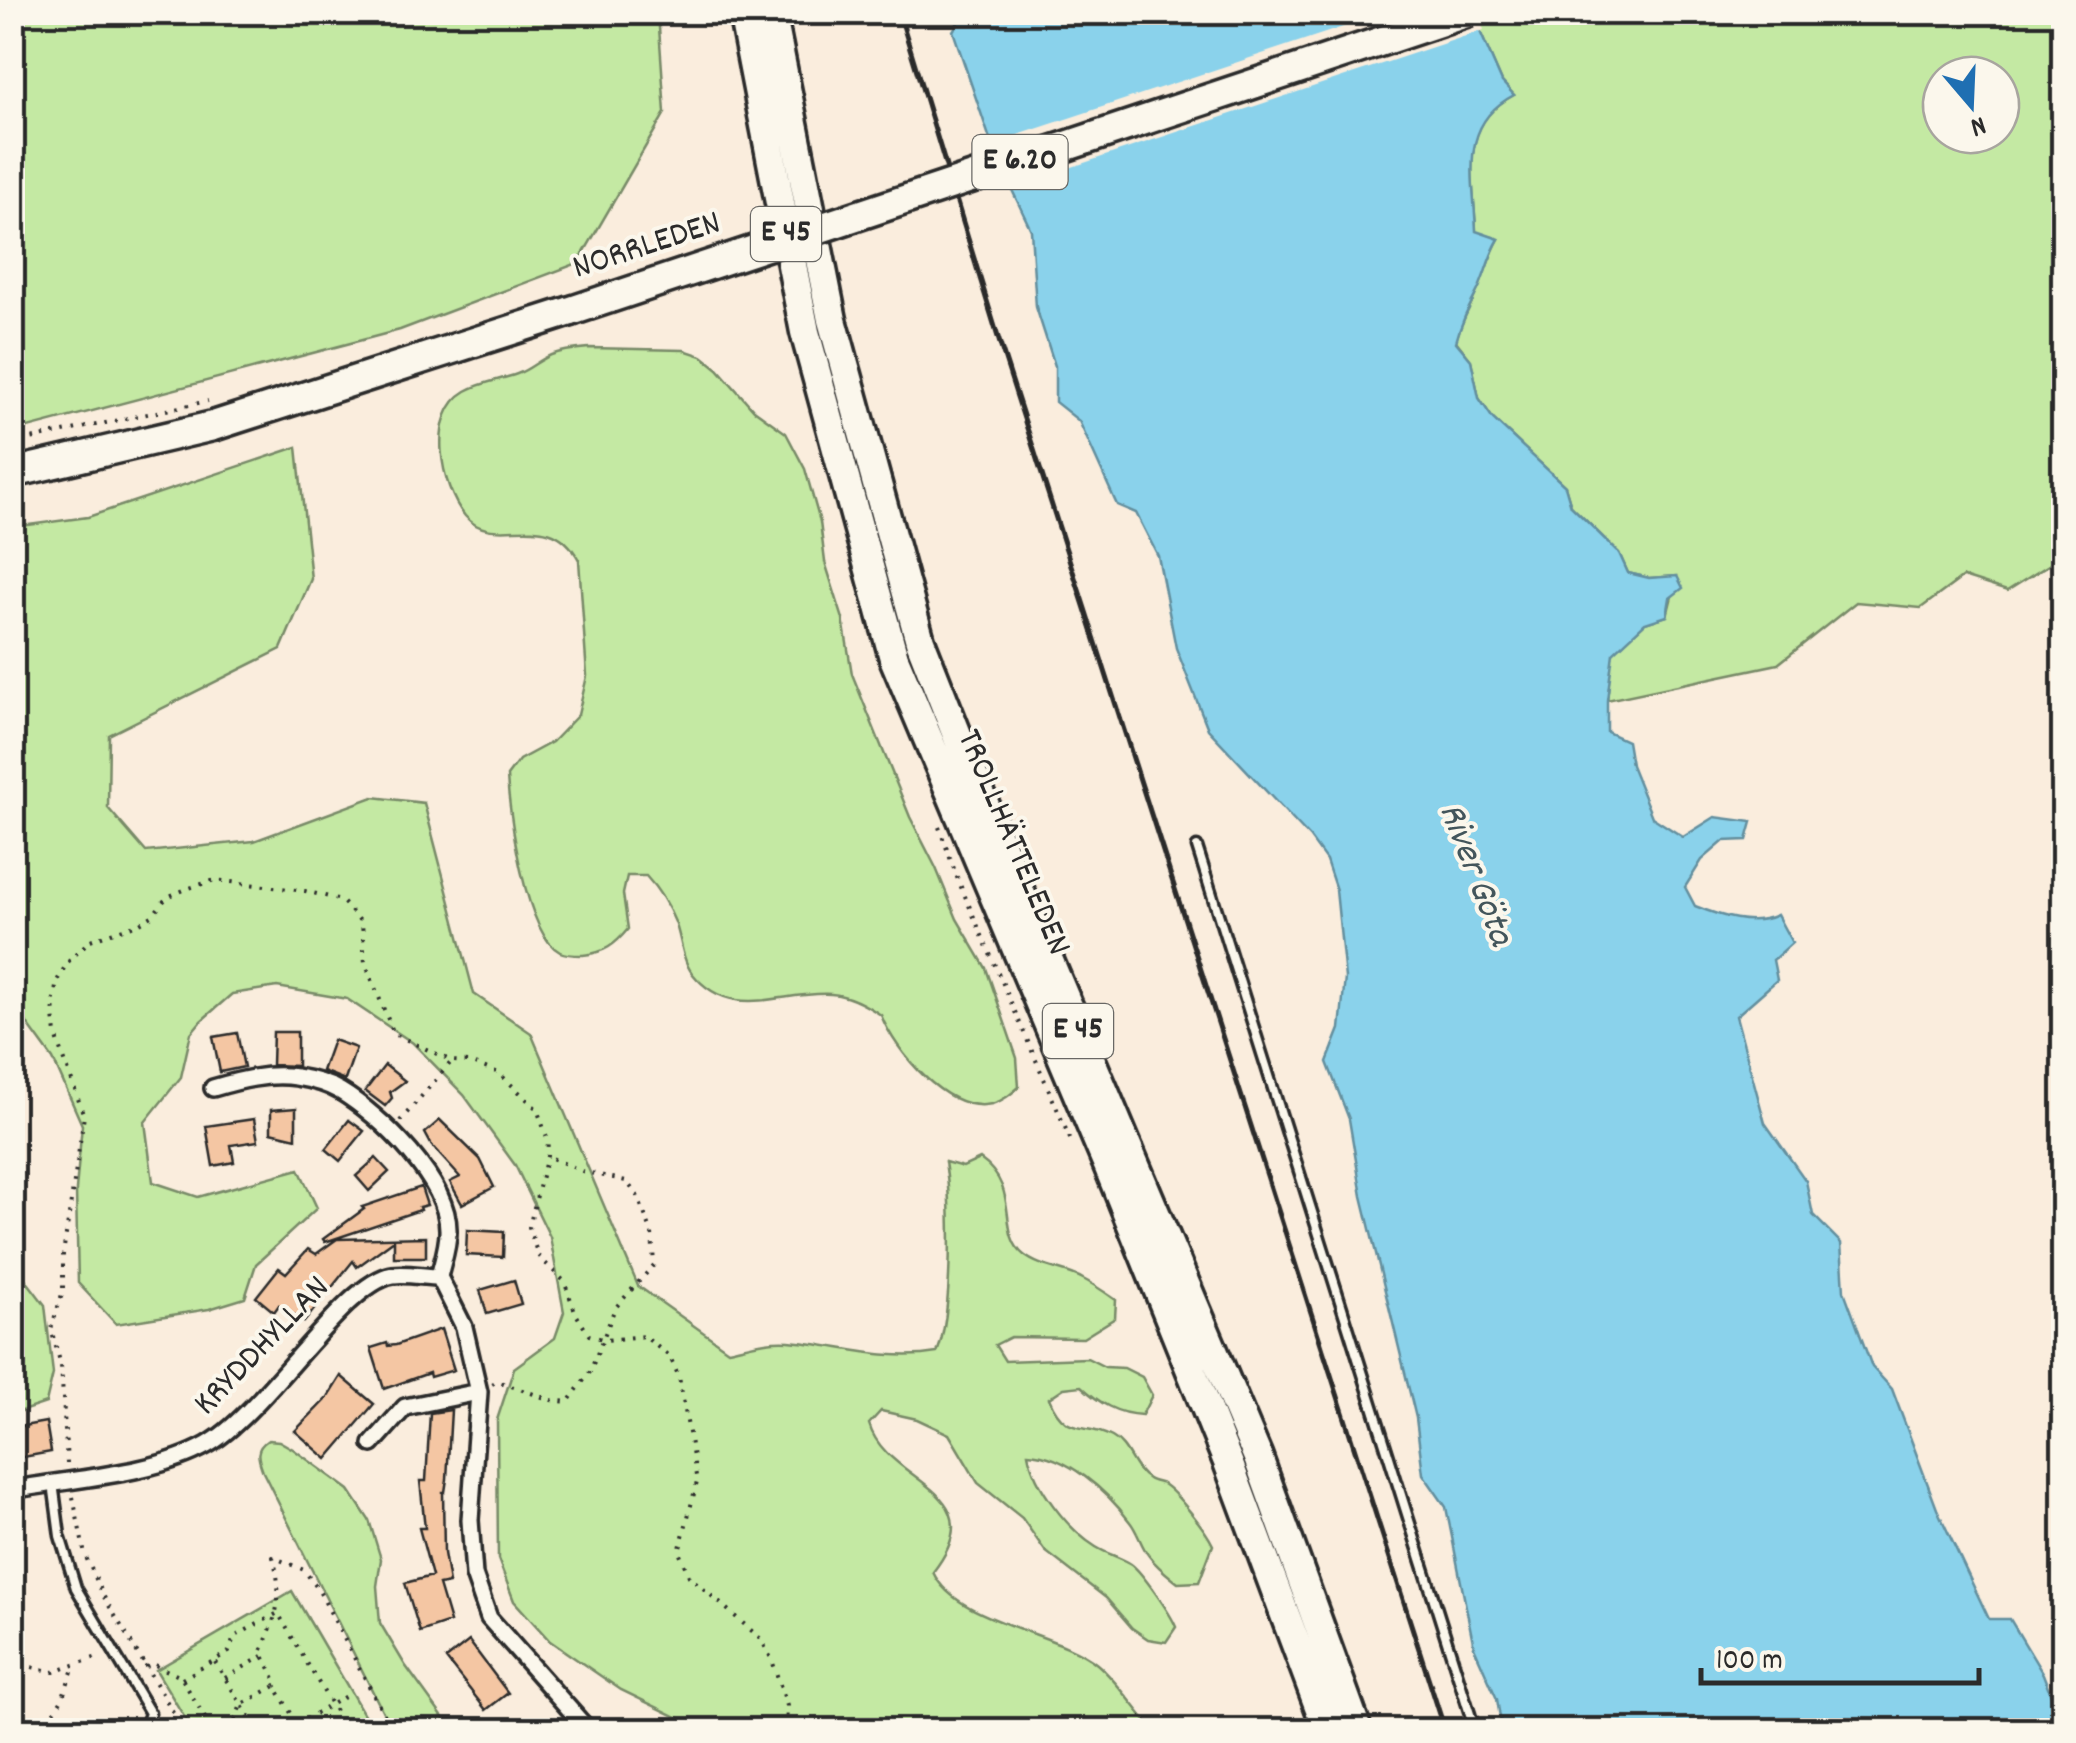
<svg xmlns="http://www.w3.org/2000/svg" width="2076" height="1743" font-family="Dekko,sans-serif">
<rect width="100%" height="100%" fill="#faeddd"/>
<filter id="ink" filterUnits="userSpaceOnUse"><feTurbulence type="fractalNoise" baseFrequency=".01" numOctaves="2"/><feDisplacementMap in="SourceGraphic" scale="20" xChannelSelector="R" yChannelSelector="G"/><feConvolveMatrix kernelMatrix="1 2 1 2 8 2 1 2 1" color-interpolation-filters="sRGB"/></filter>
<g filter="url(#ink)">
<path fill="#c4e9a3" stroke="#788a67" stroke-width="2.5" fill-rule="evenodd" d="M13,12L658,13L665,113L578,263L400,330L13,432Z
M1472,13H2063V556L2007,591L1963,577L1921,608L1856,602L1778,664L1607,700L1612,653L1645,623L1667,616L1677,576L1649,578L1628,573L1619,553L1571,506L1565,486L1493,419L1479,398L1471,360L1456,341C1461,321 1471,306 1479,287C1486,270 1490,255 1499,239L1476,232C1474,177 1457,125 1514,95L1502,82ZM1941,75H2001V135H1941Z
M589,348L684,350L702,356L718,369L754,410L786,433L805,469L820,522L825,562L843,619L852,674L910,817L936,868L957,919L986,968L1017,1058L1019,1087C1011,1094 1003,1101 992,1104C947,1114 895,1051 881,1015C866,1005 849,995 831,994C780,991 731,1022 692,973C682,960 681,937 675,922C668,905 658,889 646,876H627L623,894L628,929C615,945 604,953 583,955C576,955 566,955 560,952C525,934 509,812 507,776L519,760L552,742L578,715L587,676L579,560C549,502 495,552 465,516C441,487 426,414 466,391C481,382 501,380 517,374C529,370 539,360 551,355C563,350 576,349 589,348Z
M297,447L311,579L281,649L109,735L108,808L146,852L254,841L373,797L424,803L474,994L531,1033L638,1286L728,1350C748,1346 768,1339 789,1341C839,1345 886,1362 937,1353C953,1314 952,1205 945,1162L963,1167L980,1159C1022,1188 996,1233 1024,1255C1040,1268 1066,1269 1083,1279C1095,1285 1106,1293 1116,1300L1115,1318L1083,1338L1011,1337L995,1345L1005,1361L1087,1358L1105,1367L1124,1368L1142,1377L1152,1395L1142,1415C1117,1414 1099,1403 1081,1386L1064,1388L1049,1398C1066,1439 1083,1421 1112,1437C1129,1446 1132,1469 1148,1479C1152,1482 1158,1482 1163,1484C1176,1492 1206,1530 1213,1545L1199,1582L1178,1583C1168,1575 1157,1567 1149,1556C1141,1546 1138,1532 1130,1522C1107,1491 1067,1455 1028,1453C1034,1486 1067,1529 1096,1547C1107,1554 1120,1557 1131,1564C1142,1572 1171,1614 1176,1627L1166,1642L1148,1639L1132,1628L1106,1598L1045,1551L1022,1518L978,1483L949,1434L917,1419L881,1411L869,1424C886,1484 998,1489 933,1572C955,1622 1056,1631 1097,1664C1116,1680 1132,1704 1148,1723L1149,1730H690L681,1719L621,1690L550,1641L514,1601L498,1559L497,1420L514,1368L555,1338L564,1312L550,1237L515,1165L464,1095L413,1043L347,999L277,987L232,994L201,1021L191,1033L181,1077L145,1122L153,1182L198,1197L299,1169L317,1208L256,1264L245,1298L209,1309L116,1324L78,1283L76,1190L82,1125L53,1059L13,1004V527L88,517Z
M13,1263L45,1305L53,1374L46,1403L13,1414Z
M268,1440L279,1441L293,1449L349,1490L369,1520L381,1559L377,1586L380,1623L405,1665L452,1730H394L386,1718L263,1472C258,1458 254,1449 268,1440Z
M292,1591L373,1730H192L156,1670Z"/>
<path fill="#8ad2eb" stroke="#648f9e" stroke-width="2.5" d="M964,12L1472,13L1502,82L1514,95C1458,124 1474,177 1476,231L1499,239C1489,255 1486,273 1478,290C1469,308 1461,322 1456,342L1471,360L1479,398L1493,419L1565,486L1571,506L1619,553L1628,573L1649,578L1677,576L1683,588L1670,598L1667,616L1645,623L1613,653L1607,700V732L1627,741L1631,765L1652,817L1683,837L1715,817L1752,822L1747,840L1724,841L1702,860L1685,887L1695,906C1720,916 1752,927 1777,915L1792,943L1773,960L1777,980L1736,1016L1765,1123L1806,1181L1813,1215L1841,1243L1844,1291L1872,1367L1892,1389L1937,1509L1989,1619H2010L2043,1674L2060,1718L2063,1719V1730H1502L1497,1699L1474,1647L1446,1507L1423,1474L1416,1418L1362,1196L1349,1119L1327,1062L1340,1029L1345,978L1336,890L1326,860L1310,838L1208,729L1176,648L1158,556L1136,513L1117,505L1079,421L1055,402V366L1036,307L1031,230L995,154L953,31Z"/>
<path fill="#faeddd" d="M1477,12L1484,30L1006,189L991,156L988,145L1385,13Z"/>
<path fill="#f4c6a3" stroke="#2b2b2b" stroke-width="2.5" d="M273,1032H297V1066L272,1065Z
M237,1033L244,1067L220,1072L213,1037Z
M333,1040L356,1048L345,1080L322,1071Z
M385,1065L405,1081L390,1092L392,1098L385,1106L365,1091Z
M296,1108V1138L271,1132V1110Z
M254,1119L258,1141L231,1145L234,1162L213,1166L206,1126Z
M349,1120L364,1131L340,1161L326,1149Z
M440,1120L480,1159L494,1187L462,1204L450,1182L460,1177L432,1146L425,1133Z
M376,1158L389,1172L369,1191L356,1176Z
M421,1187L427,1205L419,1207L420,1210L325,1242L323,1239L364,1209L362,1207Z
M467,1230L504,1232L503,1257L466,1255Z
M426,1237V1257H394V1240L357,1267L353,1261L304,1322L279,1305L274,1312L256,1297L279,1268L286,1273L308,1249L316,1254L337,1239Z
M514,1280L521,1304L487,1314L480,1290Z
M441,1329L454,1370L430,1377L429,1373L384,1389L371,1348L387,1343L388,1346L396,1345Z
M341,1376L374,1404L327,1459L295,1431L328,1397Z
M451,1410L447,1479L445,1492H443L444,1553L449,1583L439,1585L450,1622L420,1632L405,1583L432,1576L419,1528H425L420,1481H426L430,1413Z
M46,1422L51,1452L12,1459V1428Z
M469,1641L508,1693L486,1710L446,1659Z"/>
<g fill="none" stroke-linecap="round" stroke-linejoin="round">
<g stroke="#2b2b2b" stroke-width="15">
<path id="lane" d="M1197,847L1475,1730
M53,1483L60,1536L76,1588L150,1713L146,1725L137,1730"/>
</g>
<g stroke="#2b2b2b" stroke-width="22">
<path id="street" d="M439,1277L464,1327L479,1392L470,1520L474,1575L489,1618L588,1730
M372,1444L405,1407L479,1392
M12,1490C74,1478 153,1475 207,1445C264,1414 344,1282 393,1275C407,1273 425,1277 439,1277C442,1263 448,1247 448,1232C450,1182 380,1115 340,1091C328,1084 309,1079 296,1077C267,1073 240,1080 213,1088"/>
</g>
<g stroke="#2b2b2b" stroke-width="35">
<path id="highway" d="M743,12L805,332L894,658L1108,1165L1228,1462L1328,1730
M771,12L832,320L920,641L1006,859L1257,1455L1357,1730
M12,473L213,426L571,311"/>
</g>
<path stroke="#2b2b2b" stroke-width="4" stroke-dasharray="2.5 8" stroke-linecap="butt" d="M12,443L208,401
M939,827L958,880L1071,1141
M400,1121L452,1061
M492,1384L497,1381L551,1400L568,1402L590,1372L615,1308L654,1265L652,1233L637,1195L626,1181L582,1171L547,1156
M67,1463L61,1365L51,1329L63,1291V1254L84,1116L56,1035L53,1004L57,981L67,963L90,940L138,924L152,916L167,897L189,888L215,880L305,891L341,900L362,923L365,963L394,1034L452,1061L469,1062L499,1073L537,1109L548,1140L547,1156L529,1227L538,1256L564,1281L576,1314L589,1335L606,1340L644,1336L670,1357L679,1377L689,1433L697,1482L679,1552L689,1576L761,1639L772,1660L787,1706L786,1730
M73,1497L85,1555L105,1599L146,1667
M215,1662L257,1730
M12,1673L32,1667L54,1672L100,1656
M225,1678L263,1656
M182,1679L229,1652L234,1637L278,1613L346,1730
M275,1686L278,1684L261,1652C277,1615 284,1598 273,1557L304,1570L318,1589L392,1730
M12,1696L33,1730
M12,1729L16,1730
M43,1730L62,1699L74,1666
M184,1730L146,1667L153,1664L181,1677L212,1730
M231,1730L241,1705L275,1686L301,1730
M288,1730L349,1694
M351,1730L366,1722"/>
<use href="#lane" stroke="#fbf7ec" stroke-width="8"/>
<use href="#street" stroke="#fbf7ec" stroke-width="15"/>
<use href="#highway" stroke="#fbf7ec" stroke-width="28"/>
<path stroke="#2b2b2b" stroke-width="5" d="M899,12L1001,347L1445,1730"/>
<g stroke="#2b2b2b" stroke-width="35" stroke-linecap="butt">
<path id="highway-bridge" d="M571,311L1469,12"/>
</g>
<use href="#highway-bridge" stroke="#fbf7ec" stroke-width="28"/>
</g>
</g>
<g text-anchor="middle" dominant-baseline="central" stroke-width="8" stroke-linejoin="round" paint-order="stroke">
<g fill="#fbf7ec" stroke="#696865" stroke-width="2.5">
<rect x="972.5" y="135" width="95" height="54" rx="8"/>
<rect x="751" y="207" width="70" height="54" rx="8"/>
<rect x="1043" y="1004" width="70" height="54" rx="8"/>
</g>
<g font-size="32" font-weight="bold" fill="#2b2b2b">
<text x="1020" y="162">E 6.20</text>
<text x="786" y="234">E 45</text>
<text x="1078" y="1031">E 45</text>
</g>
<g font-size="35" fill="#2b2b2b" stroke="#fbf7ec">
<text transform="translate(647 247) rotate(-18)">NORRLEDEN</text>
<text transform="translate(1012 843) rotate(67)">TROLLHÄTTELEDEN</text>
<text transform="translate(263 1347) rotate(-46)">KRYDDHYLLAN</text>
</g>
<g font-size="38" font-style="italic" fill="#43555b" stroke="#fbf7ec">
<text transform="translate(1474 875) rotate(69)">River Göta</text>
</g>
</g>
<rect width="2076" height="1743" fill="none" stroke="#fbf7ec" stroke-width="50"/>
<rect x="25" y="25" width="2026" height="1693" fill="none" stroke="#2b2b2b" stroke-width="4" filter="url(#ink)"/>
<g transform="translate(1971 105) rotate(161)"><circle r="48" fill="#fbf7ec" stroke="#a8a59f" stroke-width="2.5"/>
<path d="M0-8L18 38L0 25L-18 38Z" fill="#1f6fb2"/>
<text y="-15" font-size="28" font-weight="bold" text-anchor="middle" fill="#2b2b2b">N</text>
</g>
<path d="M1701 1668v15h278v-15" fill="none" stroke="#2b2b2b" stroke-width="5"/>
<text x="1716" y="1668" font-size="30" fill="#2b2b2b" stroke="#fbf7ec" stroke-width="8" paint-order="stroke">100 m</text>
</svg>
